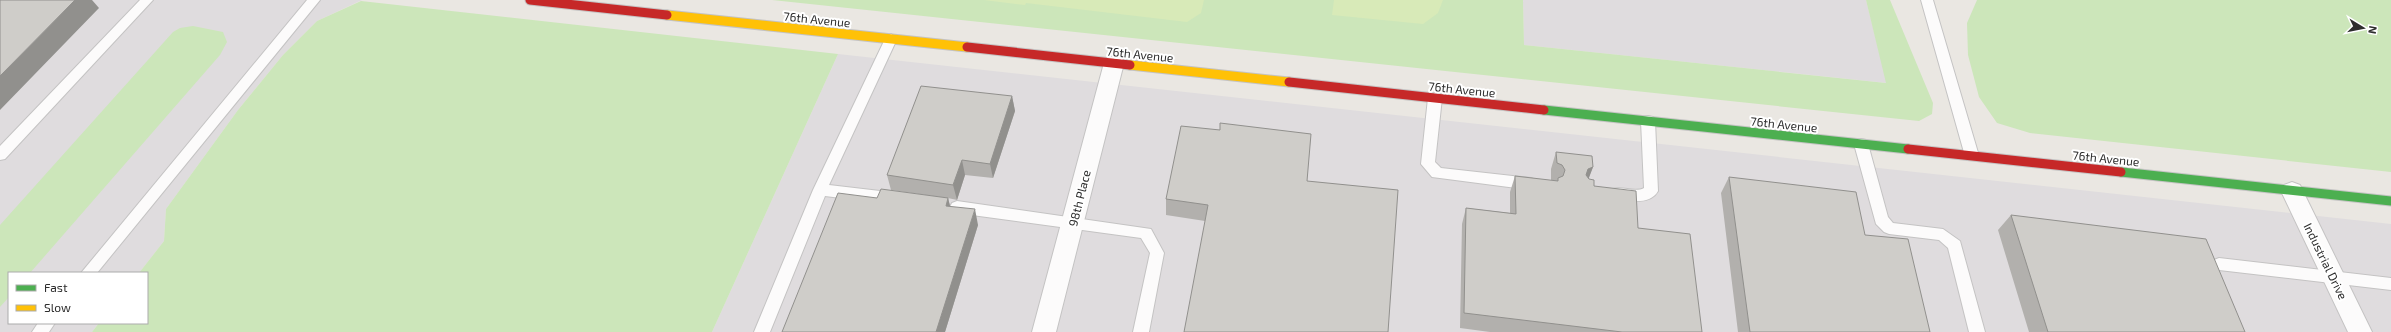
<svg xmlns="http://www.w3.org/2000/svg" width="2391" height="332" font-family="'Exo 2',sans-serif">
<rect width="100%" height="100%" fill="#eae7e2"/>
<path fill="#dfdcde" d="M0,0H362L317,21L283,55L238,110L166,209L164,241L139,273H9V323H99L92,332H0Z
M1523,0H1866L1887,83L1524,45Z
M838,54L2391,224V332H712Z"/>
<path fill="#cce6ba" d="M772,0H1523L1524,45L1886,83L1866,0H1890L1933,103L1932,114L1919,121Z
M1977,0H2391V172L2030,133L1997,123L1979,97L1968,55L1967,23Z
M361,1L838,54L712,332H92L99,323H147V273H139L164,241L166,209L238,110L283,55L317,21Z
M193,26L223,32L227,42L220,55L30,273H9V297L0,307V225L173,32L180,28Z"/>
<path fill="#d8eab8" d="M984,0H1204L1201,13L1187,22L1026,3L1025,5Z
M1334,0H1443L1438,13L1423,24L1332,15Z"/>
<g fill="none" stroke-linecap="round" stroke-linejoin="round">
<g stroke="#c4c3c3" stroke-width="2">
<path id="lane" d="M140,0H153L5,159L0,160V146Z
M307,0H320L97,273H81Z
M1921,0H1933L1979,156L1977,160H1967L1965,156Z
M891,34L897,39L829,185L897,193L902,195L904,199L902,203L897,205L825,196L770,332H754L813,190L885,39Z
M1435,93L1442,98L1435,162L1441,168L1531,178L1536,180L1538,184L1536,188L1531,190L1432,177L1421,164L1428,98Z
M1648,116L1653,117L1655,121L1658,191C1650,206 1626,201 1613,197L1611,193L1613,189C1623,186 1635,193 1644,188L1641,121L1643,117Z
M1861,139L1866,140L1868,144L1888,217L1893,223L1943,229L1960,241L1985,332H1969L1948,248L1939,240L1889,234L1884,232L1876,224L1854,144L1856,140Z
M957,201L1151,229L1164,253L1149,332H1133L1150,253L1141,238L957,213L952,211L950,207L952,203Z
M2219,258L2391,278V290L2219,270L2214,268L2212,264L2214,260Z
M38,323H55L49,332H32Z"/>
</g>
<g stroke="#c4c3c3" stroke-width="2">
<path id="street" d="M1114,56L1121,58L1124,63L1056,332H1032L1104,63L1107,58Z
M2292,182L2300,185L2372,332H2348L2281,191L2284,185Z"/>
</g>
<g stroke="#c4c3c3" stroke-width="11">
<path id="fast" d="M1544,110L1908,149
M2121,172L2391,201"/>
</g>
<g stroke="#c4c3c3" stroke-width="11">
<path id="slow" d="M667,15L967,47
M1130,65L1289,82"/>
</g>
<g stroke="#c4c3c3" stroke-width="11">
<path id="jam" d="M530,0L667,15
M967,47L1130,65
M1289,82L1544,110
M1908,149L2121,172"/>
</g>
<use href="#lane" fill="#fcfbfb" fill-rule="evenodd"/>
<use href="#street" fill="#fcfbfb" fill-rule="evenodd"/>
<use href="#fast" stroke="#4caf50" stroke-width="9"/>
<use href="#slow" stroke="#ffc107" stroke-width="9"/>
<use href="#jam" stroke="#c62828" stroke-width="9"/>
</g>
<path fill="#b2b0ad" d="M1012,96L1015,111L993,178L965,175L957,200L948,198L950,206L978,225L945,332H782L877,198H946L891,190L887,175Z
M1220,130L1311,134L1205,221L1166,215V199Z
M1556,152L1593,167L1588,179L1594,186L1638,228L1702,332H1490L1460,328L1462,224L1466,208L1510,213V192L1515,176L1554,181L1551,180V169Z
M1729,177L1865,235L1930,332H1738L1721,193Z
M2011,215L2245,332H2029L1998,230Z"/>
<path fill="#91908d" d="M75,0H92L99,8L0,110V76Z
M1012,96L1015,111L993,178L990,164Z
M962,160L965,175L957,200L953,185Z
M1593,167L1587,183L1582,185L1588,169Z
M948,198L952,214L946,206Z
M975,209L978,225L945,332H936Z"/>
<path fill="#cfcdc9" stroke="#91908d" d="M0,0H75L0,76Z
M921,86L1012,96L990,164L962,160L953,185L887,175Z
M1220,123L1311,134L1307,181L1398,190L1388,332H1184L1208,205L1166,199L1181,126L1220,130Z
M1556,152L1592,156L1593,167L1588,169L1586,175L1589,179L1594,180V186L1636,191L1638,228L1690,234L1702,332H1622L1464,313L1466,208L1516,214L1515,176L1558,181V178L1563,176L1565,170L1562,165L1557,163Z
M1729,177L1856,192L1865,235L1908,239L1930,332H1750Z
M881,189L948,198L946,206L975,209L936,332H782L838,193L877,198Z
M2011,215L2206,239L2245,332H2048Z"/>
<g text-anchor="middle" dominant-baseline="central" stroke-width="4" stroke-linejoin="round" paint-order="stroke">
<g font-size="12" fill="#2d2d2d" stroke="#fff">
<text transform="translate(817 19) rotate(6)">76th Avenue</text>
<text transform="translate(1140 54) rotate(6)">76th Avenue</text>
<text transform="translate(1462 89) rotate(6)">76th Avenue</text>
<text transform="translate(1784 124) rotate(6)">76th Avenue</text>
<text transform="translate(2106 158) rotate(6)">76th Avenue</text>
<text transform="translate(1079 198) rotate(-76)">98th Place</text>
<text transform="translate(2326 261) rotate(64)">Industrial Drive</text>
</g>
</g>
<rect x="8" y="272" width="140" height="52" fill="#ffffff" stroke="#ababab"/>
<rect x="16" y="285" width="20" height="6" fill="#4caf50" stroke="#ababab"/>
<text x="44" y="292" font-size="12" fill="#2d2d2d">Fast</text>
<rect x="16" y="305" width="20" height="6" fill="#ffc107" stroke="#ababab"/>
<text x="44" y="312" font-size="12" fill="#2d2d2d">Slow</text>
<g transform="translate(2363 28) rotate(100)" stroke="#ffffff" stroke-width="3" paint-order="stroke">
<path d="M0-3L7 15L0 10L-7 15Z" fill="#2d2d2d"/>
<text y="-6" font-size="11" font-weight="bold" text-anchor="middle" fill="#2d2d2d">N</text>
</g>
</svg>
